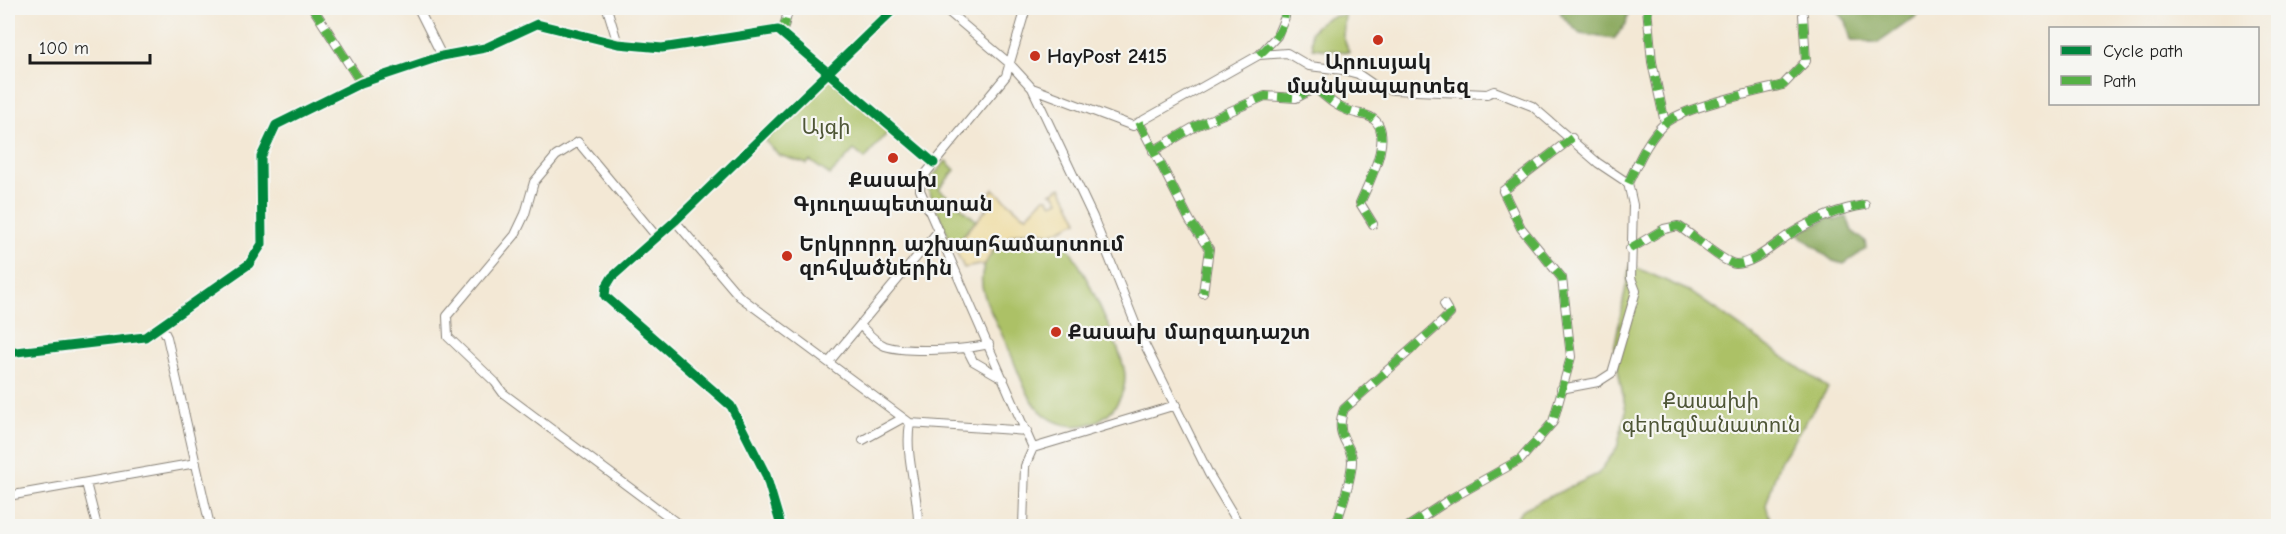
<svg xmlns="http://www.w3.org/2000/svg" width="2286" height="534" font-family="'Comic Neue','Noto Sans Armenian',sans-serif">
<rect width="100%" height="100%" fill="#f6f6f2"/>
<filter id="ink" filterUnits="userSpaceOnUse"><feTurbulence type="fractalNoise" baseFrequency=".0167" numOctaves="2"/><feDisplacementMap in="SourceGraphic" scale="12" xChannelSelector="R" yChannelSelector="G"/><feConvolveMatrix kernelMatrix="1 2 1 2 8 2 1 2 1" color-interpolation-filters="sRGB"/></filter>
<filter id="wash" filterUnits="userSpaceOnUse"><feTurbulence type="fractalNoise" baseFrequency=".008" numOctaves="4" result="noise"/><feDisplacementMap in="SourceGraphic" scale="24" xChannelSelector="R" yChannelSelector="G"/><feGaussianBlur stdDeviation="1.35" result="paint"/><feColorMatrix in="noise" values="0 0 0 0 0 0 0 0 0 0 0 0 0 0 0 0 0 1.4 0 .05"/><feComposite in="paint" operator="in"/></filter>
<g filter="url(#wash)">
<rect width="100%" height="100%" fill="#f3e8d5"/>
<path fill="#acc166" stroke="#646e41" stroke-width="1.5" d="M1345,15L1343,36L1349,52L1313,48L1311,32C1322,19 1328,16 1345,15Z
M826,74L889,131L865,159L854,150L830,175L810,161L807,164L779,155L765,141Z
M946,161L955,170L939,189L976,220L953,247L926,184Z
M1033,232C1045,233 1056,236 1066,245C1080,259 1126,358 1125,377C1125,395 1114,413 1097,421C1080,429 1060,427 1045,415C1027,401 1019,373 1010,352C1002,333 990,314 984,294C973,261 1003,235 1033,232Z
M1630,265L1689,291L1828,388L1780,461L1766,505L1772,526H1509L1525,508L1598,474L1617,448L1626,411L1614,349Z"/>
<path fill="#89a75b" stroke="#52623c" stroke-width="1.5" d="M1560,8H1629L1626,24L1614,39L1580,34L1561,15Z
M1839,8H1928L1878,43L1851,40L1846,21L1836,10Z
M1831,217L1835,220L1847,217L1852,231L1865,241L1866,249L1844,264L1833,261L1797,233Z"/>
<path fill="#eeda9e" stroke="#857b5d" stroke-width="1.5" d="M1061,187L1078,221L1051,234L1032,230L1011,235L993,250L985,264L964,268L954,247L990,205L984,200L993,189L1021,213L1027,216L1044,198H1048L1052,204L1059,201L1055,194L1051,193Z"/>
</g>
<g filter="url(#ink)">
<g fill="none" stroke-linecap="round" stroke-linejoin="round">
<g stroke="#888278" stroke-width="10">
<path id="minor" d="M313,8L361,83
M418,8L442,56
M607,8L618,44
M944,8L1009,63L1032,88L1093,217L1139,333L1209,474L1240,526
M1647,8L1652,62L1665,123
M782,34L789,8
M1259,55L1287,53L1309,66L1343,70L1358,74L1377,87L1393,90L1487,94L1494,91L1532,106L1598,163L1628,183
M1032,88L1133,126L1259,55L1277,36L1285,17L1284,8
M1139,122L1190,221L1209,249L1203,293
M1153,151L1196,126L1265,96L1296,98L1315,88C1326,97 1336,107 1349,111C1356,114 1366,114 1372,118C1396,133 1368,184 1360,203L1373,224
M675,221L739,296L910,423
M657,237L578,142L556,156L534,182L525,214L515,235L447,316L448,337L495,382L503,393L681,526
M1630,249L1664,229L1678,226C1691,233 1724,264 1736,264C1754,264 1777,242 1792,233C1815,219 1839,209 1865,205
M161,325L167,337L210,526
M860,325C867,332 875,342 885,346C907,353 966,350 989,344
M967,349L973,361L1004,379
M8,353L145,337L249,264L262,244L261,157L276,125L361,83L442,56L485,48L537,24L618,44L662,48L778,30L934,163
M829,362L939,230
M1561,389L1598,382L1612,373L1636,291L1631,278L1633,205L1628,183C1638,163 1647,140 1664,124C1683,107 1756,92 1783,85L1806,61L1803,15
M910,423L1027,431
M910,423C904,457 919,492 918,526
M863,440L903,418
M1033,448L1176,405
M86,483L97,526
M8,496L196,463
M781,526L766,475L731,406L605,296L606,287L612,277L675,221L895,8
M1023,526L1025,466L1033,448L920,190L921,180L927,172L1006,76L1026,8
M1336,526C1341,506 1351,483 1352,462C1353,443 1333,439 1344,409L1442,322L1450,314L1444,304
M1409,526L1452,498L1521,459L1553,422L1571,357L1562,278L1521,228L1503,191L1572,138"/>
</g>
<use href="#minor" stroke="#fff" stroke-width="8"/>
<path stroke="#55b145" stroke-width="8" stroke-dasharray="15 8" stroke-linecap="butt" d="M313,8L361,83
M1647,8L1652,62L1665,123
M782,34L789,8
M1259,55C1272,44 1288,26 1284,8
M1139,122L1190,221L1209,249L1203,293
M1153,151L1196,126L1265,96L1296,98L1315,88C1326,97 1336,107 1349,111C1356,114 1366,114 1372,118C1396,133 1368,184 1360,203L1373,224
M1628,183C1638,163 1647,140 1664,124C1683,107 1756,92 1783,85L1806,61L1803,15
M1630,249L1664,229L1678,226C1691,233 1724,264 1736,264C1754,264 1777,242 1792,233C1815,219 1839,209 1865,205
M1336,526C1341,506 1351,483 1352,462C1353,443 1333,439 1344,409L1442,322L1450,314L1444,304
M1409,526L1452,498L1521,459L1553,422L1571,357L1562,278L1521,228L1503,191L1572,138"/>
<g stroke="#f6f6f2" stroke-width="13">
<path id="cycleway" d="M8,353L145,337L249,264L262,244L261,157L276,125L361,83L442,56L485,48L537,24L618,44L662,48L778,30L934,163
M781,526L766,475L731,406L605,296L606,287L612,277L675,221L895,8"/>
</g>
<use href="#cycleway" stroke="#00873e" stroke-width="9"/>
</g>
</g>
<g fill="#c8321e" stroke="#f6f6f2" stroke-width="2">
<circle cx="1378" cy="40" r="6"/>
<circle cx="1035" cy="56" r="6"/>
<circle cx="893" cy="158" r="6"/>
<circle cx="787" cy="256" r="6"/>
<circle cx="1056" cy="332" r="6"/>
</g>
<g text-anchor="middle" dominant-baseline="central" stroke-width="4.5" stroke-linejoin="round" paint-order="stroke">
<g font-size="21" font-weight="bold" fill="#1c1c1c" stroke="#f6f6f2" text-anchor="start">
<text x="1047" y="56">HayPost 2415</text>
<text x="1378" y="62" text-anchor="middle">Արուսյակ<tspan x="1378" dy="24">մանկապարտեզ</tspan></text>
<text x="893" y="180" text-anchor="middle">Քասախ<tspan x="893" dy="24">Գյուղապետարան</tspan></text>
<text x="799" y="244">Երկրորդ աշխարհամարտում<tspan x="799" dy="24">զոհվածներին</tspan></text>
<text x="1068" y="332">Քասախ մարզադաշտ</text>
</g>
<g font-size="21" fill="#4e5636" stroke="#f6f6f2">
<text x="826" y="127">Այգի</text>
<text x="1711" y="401">Քասախի<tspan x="1711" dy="24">գերեզմանատուն</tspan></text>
</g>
</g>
<rect width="2286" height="534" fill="none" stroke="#f6f6f2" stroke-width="30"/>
<rect x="2049" y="27" width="210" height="78" fill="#f6f6f2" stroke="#9f9f9c" stroke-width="1.5"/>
<rect x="2061" y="46" width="30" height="9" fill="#00873e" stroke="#9f9f9c" stroke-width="1.5"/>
<text x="2103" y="57" font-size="18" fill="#1c1c1c">Cycle path</text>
<rect x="2061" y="76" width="30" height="9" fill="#55b145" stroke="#9f9f9c" stroke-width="1.5"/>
<text x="2103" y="87" font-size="18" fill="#1c1c1c">Path</text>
<path d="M30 54v9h120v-9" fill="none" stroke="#1c1c1c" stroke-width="3"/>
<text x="39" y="54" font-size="18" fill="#1c1c1c" stroke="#f6f6f2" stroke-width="4.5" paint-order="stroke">100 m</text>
</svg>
